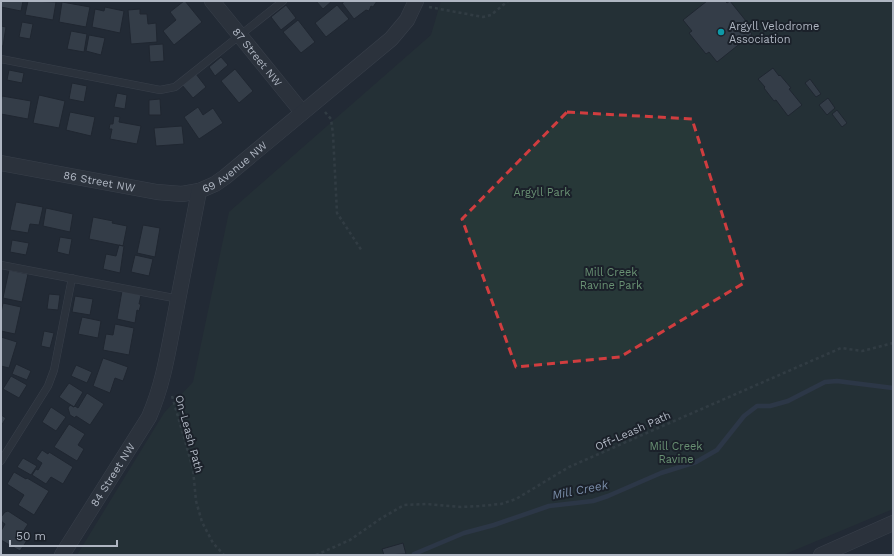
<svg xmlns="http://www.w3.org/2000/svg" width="894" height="556" font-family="'Work Sans',sans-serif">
<rect width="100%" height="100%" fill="#222a35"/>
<path fill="#273838" d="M441,1H893V509L783,555H77L164,413L193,382L229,212L431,35Z"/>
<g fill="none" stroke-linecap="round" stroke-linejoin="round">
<path stroke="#39475d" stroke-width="4.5" d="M414,554L464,533L494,525L549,506L593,501L608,496L661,473L696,462L717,450L744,416L757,406H770L788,401L825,382L837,381L893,388"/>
</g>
<path fill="#4a5461" stroke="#1c232c" d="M1,1H23L21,11L1,7Z
M28,1L56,2L53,20L25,15Z
M184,1H185L202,22L174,45L163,31L176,20L170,12Z
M316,1H332L323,9Z
M345,1H377L373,7L371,6L369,11L366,10L354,19L342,3Z
M707,1H725L727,3L730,1L746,21L744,24L752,34L717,62L709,52L706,54L689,33L692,31L683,20Z
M62,2L90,7L86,27L59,22Z
M286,5L296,18L281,30L271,17Z
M337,5L349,19L326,37L315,23Z
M105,7L124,11L120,33L92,27L95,9L104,11Z
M140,9V14H147L148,24L156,23L157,42L131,44L128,10Z
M298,20L315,42L301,53L283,32Z
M1,21H2L1,26L6,27L3,46H1Z
M22,22L33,24L30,39L19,37Z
M71,31L87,34L84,52L67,49Z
M89,35L105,38L101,55L86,51Z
M163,44L164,61L150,62L149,45Z
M221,57L228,65L215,76L209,67Z
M773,68L779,76L780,75L791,88L789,89L802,105L788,116L776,100L774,101L764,88L765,87L758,79Z
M235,69L253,91L239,103L221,81Z
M9,70L24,73L22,83L7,80Z
M196,74L206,87L193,98L182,85Z
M810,79L821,94L816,97L805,83Z
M72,83L87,86L84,102L69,99Z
M117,93L127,95L125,109L114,107Z
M39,95L65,101L59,128L33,123Z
M2,96L31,101L28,119L1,114V104Z
M828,98L835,108L827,115L819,105Z
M160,99L161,115H149V100Z
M198,107L203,115L213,108L223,123L199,139L184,117Z
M837,110L847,123L842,127L832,114Z
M70,112L95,117L91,136L66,130Z
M114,116L120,117L119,122L141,126L137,144L110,139L112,129H109L110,124H113Z
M182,126L184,144L156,146L154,128Z
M16,202L43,207L39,225L30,224L28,233L10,230Z
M46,208L73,214L70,232L43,226Z
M93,217L113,221L112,223L127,226L123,246L89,239Z
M143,225L160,228L155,257L137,253Z
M60,237L72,239L69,255L57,252Z
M12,240L29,243L26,255L10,252Z
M119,245L124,246L120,273L103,269L106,254L116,256Z
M135,255L153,259L149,276L131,272Z
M9,270L28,274L22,302L3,298Z
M122,291L141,295L139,304H141L139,311L137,310L135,323L117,319Z
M49,294L60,295L58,310L47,309Z
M75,296L93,299L90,315L72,312Z
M3,303L21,307L15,334L1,331V313Z
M82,317L101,321L98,338L78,334Z
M115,324L134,328L129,355L103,350L106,334L113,335Z
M44,331L54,333L50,348L41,346Z
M1,337L17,342L9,368L1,366Z
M103,358L128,367L123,381L115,378L110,393L93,386Z
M16,364L31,371L27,380L12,374Z
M76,365L92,372L87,383L71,376Z
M11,376L27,385L19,398L3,389Z
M69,383L83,392L74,407L59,397Z
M87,393L104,404L90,425L76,416L75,418L70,415L68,408L70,405L74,407L75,406L78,408Z
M51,407L66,417L56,431L42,422Z
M1,415L6,418L1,426Z
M69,424L85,434L78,445L84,449L77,461L54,447Z
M42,450L48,454L49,452L73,467L63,484L51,477L46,484L32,475L36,469L38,470L42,463L36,459Z
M23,458L37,466L31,475L17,467Z
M14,472L26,479L27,478L49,491L34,515L18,505L24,495L7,484Z
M8,511L28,524L21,535L28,539L20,551L1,540V531L5,524L2,522L1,517L5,512Z
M403,543L406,554L384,555L382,549Z"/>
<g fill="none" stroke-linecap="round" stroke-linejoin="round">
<g stroke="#525963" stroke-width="8">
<path id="service" d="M1,59L160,90L175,87L283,1
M1,265L179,299
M1,461L48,386L54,370L72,278"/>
</g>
<g stroke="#525963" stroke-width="16">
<g id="minor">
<path id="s1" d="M212,1L302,112"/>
<path id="s2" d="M1,163L157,192L182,194L199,191"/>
<path id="s3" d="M62,555L149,417C162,387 167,358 173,326C182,281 190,236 199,191L215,184L225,177L391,39L407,20L416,1"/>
<path d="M821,555L893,523"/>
</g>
</g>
<path stroke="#435356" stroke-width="2.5" stroke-dasharray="3 3" stroke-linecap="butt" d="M429,7L483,17L491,15L508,1
M325,112L331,119L333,134L337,213L362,251
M172,396L193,469L196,501L202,522L213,543L224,555
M316,555L350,540L380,519L404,505L427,504L461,507L479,506L501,504L516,499L569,467L841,348L862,351L893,343"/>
<use href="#service" stroke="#353c46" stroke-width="7"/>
<use href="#minor" stroke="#353c46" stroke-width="15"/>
</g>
<path d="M0 0H894V556H0ZM567,112L692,119L744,283L620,357L516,367L462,219Z" fill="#222a35" fill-opacity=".55" fill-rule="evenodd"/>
<path fill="none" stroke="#d03d3f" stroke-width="3" stroke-dasharray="8 5" stroke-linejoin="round" d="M567,112L692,119L744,283L620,357L516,367L462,219Z"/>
<circle fill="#0f9aa8" stroke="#1b212a" stroke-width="1.5" cx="721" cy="32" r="4"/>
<g text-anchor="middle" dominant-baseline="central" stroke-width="4" stroke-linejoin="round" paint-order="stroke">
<g font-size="11" fill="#afb6c2" stroke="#1b212a" text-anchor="start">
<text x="729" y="26">Argyll Velodrome<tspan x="729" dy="13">Association</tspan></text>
</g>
<g font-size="11" fill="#afb6c2" stroke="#1b212a">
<text stroke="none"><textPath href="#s1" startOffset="72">87 Street NW</textPath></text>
<text stroke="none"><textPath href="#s3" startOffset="438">69 Avenue NW</textPath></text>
<text stroke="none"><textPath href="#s2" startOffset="100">86 Street NW</textPath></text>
<text transform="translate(633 431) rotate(-24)">Off-Leash Path</text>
<text transform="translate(189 434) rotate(75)">On-Leash Path</text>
<text stroke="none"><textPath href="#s3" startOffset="95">84 Street NW</textPath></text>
</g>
<g font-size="11" fill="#699173" stroke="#1b212a">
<text x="542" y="192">Argyll Park</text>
<text x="611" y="272">Mill Creek<tspan x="611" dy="13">Ravine Park</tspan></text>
<text x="676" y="446">Mill Creek<tspan x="676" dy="13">Ravine</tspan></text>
</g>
<g font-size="12" font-style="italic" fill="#7a8da9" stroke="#1b212a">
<text transform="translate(580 490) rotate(-11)">Mill Creek</text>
</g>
</g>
<rect width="894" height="556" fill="none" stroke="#afb6c2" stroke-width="4"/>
<path d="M10 540v6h107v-6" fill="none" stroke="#afb6c2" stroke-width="2"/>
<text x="16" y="540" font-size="12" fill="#afb6c2" stroke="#1b212a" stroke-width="3" paint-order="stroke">50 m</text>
</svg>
